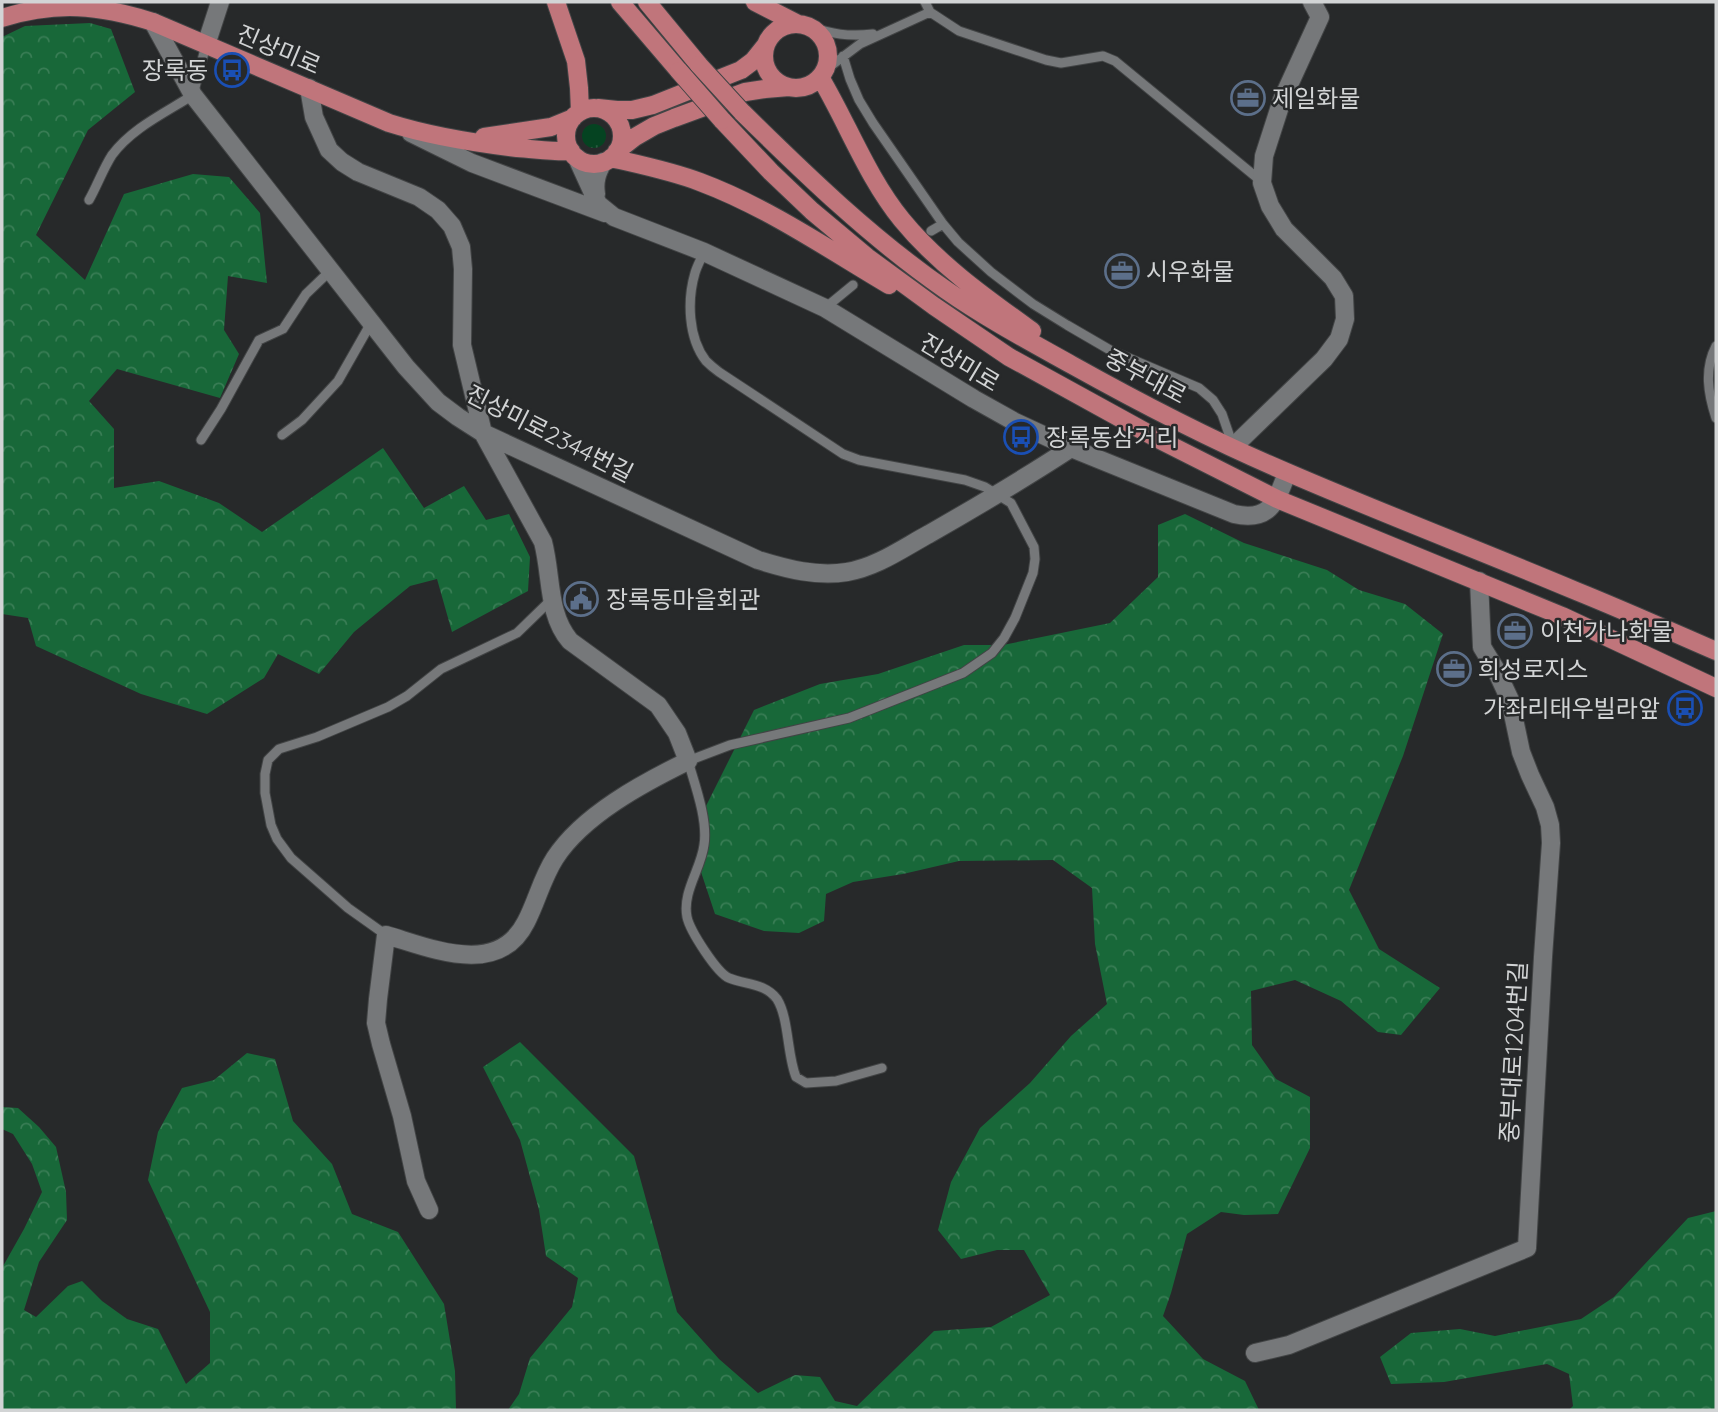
<svg xmlns="http://www.w3.org/2000/svg" width="1718" height="1412" font-family="Quicksand,'Noto Sans KR',sans-serif">
<defs>
<pattern id="grass-tufts" width="24" height="20" patternUnits="userSpaceOnUse" patternTransform="scale(1.75)"><rect width="24" height="20" fill="#054321"/><path d="M3 7l-1-3M5 7V3M7 7l1-3M15 17l-1-3M17 17v-4M19 17l1-3" fill="none" stroke="#295d40"/></pattern>
<pattern id="forest-crowns" width="20" height="18" patternUnits="userSpaceOnUse" patternTransform="scale(1.75)"><rect width="20" height="18" fill="#186839"/><path d="M2 6a3 3 0 1 1 6 0M12 15a3 3 0 1 1 6 0" fill="none" stroke="#397d55"/></pattern>
</defs>
<rect width="100%" height="100%" fill="#27292a"/>
<path fill="url(#grass-tufts)" d="M582 136a12 12 0 1 1 24 0a12 12 0 1 1-24 0Z"/>
<path fill="url(#forest-crowns)" d="M90,23L111,29L135,92L88,130L36,235L85,280L124,194L193,174L229,177L260,213L267,283L228,276L224,330L239,354L220,398L117,369L89,401L114,429V488L159,481L219,503L262,532L383,448L424,508L464,486L486,520L509,514L530,557L528,591L452,632L437,579L410,586L354,632L319,674L278,654L264,678L207,714L141,694L36,646L28,618L2,614V37L25,26Z
M1185,514L1244,543L1327,570L1359,590L1405,604L1443,634L1403,756L1349,890L1379,949L1440,988L1401,1035L1378,1032L1341,1001L1295,980L1251,991L1252,1045L1276,1079L1310,1097V1148L1278,1214L1244,1215L1221,1212L1187,1234L1171,1293L1163,1316L1203,1359L1245,1381L1259,1410H508L519,1394L530,1358L572,1307L578,1278L546,1256L539,1210L520,1140L483,1067L520,1042L634,1156L677,1312L719,1359L758,1393L795,1375L820,1377L835,1401L857,1406L934,1331L991,1327L1050,1295L1024,1250H997L961,1259L938,1230L951,1182L980,1128L1030,1083L1071,1036L1107,1004L1095,944L1092,888L1053,860L959,861L903,874L853,882L826,894L824,921L799,933L764,931L715,914L700,869V818L754,710L820,684L878,674L964,645H1003L1110,623L1158,577V525Z
M247,1053L275,1059L293,1121L332,1164L352,1214L398,1232L444,1304L455,1371L456,1410H2V1268L24,1229L42,1192L32,1164L13,1134L2,1129V1107L18,1108L39,1127L56,1147L66,1192L67,1220L39,1262L24,1310L36,1317L68,1286L82,1281L102,1301L127,1319L158,1329L186,1384L210,1363V1312L148,1180L158,1132L182,1088L214,1080Z
M1716,1211V1410H1569L1573,1406L1569,1374L1547,1364L1444,1382L1391,1384L1380,1357L1411,1333L1460,1329L1495,1336L1581,1319L1614,1297L1688,1218Z"/>
<g fill="none" stroke-linecap="round" stroke-linejoin="round">
<g stroke="#424445" stroke-width="11">
<path id="lane" d="M925,2L930,12L959,31L1046,60L1061,63L1103,56L1115,61L1261,181
M808,26C832,34 848,37 873,34
M843,56L850,79L859,100L873,123L943,224L958,242L991,272L1033,304L1067,325L1110,350L1199,388L1213,400L1222,414L1233,446
M824,71L860,44L930,12
M89,200C97,186 103,169 112,155C132,128 165,113 193,95L206,45
M931,231L943,224
M704,252C701,259 697,266 695,273C687,300 688,338 706,361C710,365 715,369 719,372L843,454L859,460L965,480L985,487L1011,503L1034,547L1035,559L1033,573L1015,618L1004,638L992,653L963,673L849,718L730,745L688,761C695,785 708,820 704,845C701,869 682,892 687,917C690,931 717,973 729,978C746,985 765,983 777,999C789,1018 787,1055 796,1077L806,1083L836,1081L882,1068
M825,308L853,285
M1716,346C1704,369 1708,394 1716,418
M282,435L302,420L338,381L371,323
M201,440L221,409L259,340L283,329L306,294L330,271
M386,935L348,908L291,858L277,839L271,825L265,793V774L268,760L279,749L317,737L388,707L407,696L441,669L517,633L551,600"/>
</g>
<g stroke="#424445" stroke-width="20">
<path id="street" d="M153,22L193,95L406,367L438,402L458,417L483,433L758,560C787,569 817,577 847,572C877,567 903,548 929,534C978,506 1025,478 1071,448
M206,45L220,2
M309,88L314,117L329,150L342,162L358,172L419,197L438,210L452,226L461,247L463,269L462,345L483,433L543,542C552,576 547,614 570,641L658,705L677,733L688,761C643,783 583,815 555,858C542,878 537,901 526,922C498,978 431,948 386,935L378,999L376,1023L381,1044L402,1116L416,1181L429,1210
M1233,447L1324,359L1339,339L1345,319L1344,296L1333,278L1284,229L1270,206L1262,183L1264,156L1282,100L1320,17L1312,2
M1255,1353L1289,1345L1527,1248L1543,957L1551,843L1550,825L1545,807L1530,775L1521,752L1510,700L1496,670L1482,647L1479,581"/>
</g>
<g stroke="#424445" stroke-width="20">
<path id="secondary" d="M411,133L472,163L605,213
M577,158L598,204L614,217L704,252L825,308L974,399L1015,422L1071,448L1234,514C1270,522 1276,502 1287,473
M596,194C594,181 597,173 603,162"/>
</g>
<g stroke="#424445" stroke-width="20">
<path id="primary" d="M556,2L576,61L579,88L580,112
M620,2L679,71
M647,2L699,65
M755,2L798,24
M2,18C56,1 100,5 153,22L389,123C430,136 474,143 517,148C535,149 553,152 571,151
M764 56a32 32 0 1 1 64 0a32 32 0 1 1-64 0Z
M820,77C848,124 867,177 902,220C938,264 986,298 1032,331
M598,108L617,110H632L653,105L741,70L753,61L765,46
M566 136a28 28 0 1 1 56 0a28 28 0 1 1-56 0Z
M742,112C806,175 871,238 946,290C986,318 1029,341 1072,365C1142,404 1215,442 1289,473C1384,514 1481,551 1576,591C1623,610 1670,631 1716,651
M722,120L771,172L812,211L867,257L934,306L1009,357L1160,440L1277,499L1562,616L1716,688
M484,137L551,127L573,118
M617,151L635,137L654,126L674,118L745,92L765,89L789,87
M611,158C641,165 671,171 700,182C767,207 828,249 889,285"/>
</g>
<use href="#lane" stroke="#76787a" stroke-width="9"/>
<use href="#street" stroke="#76787a" stroke-width="18"/>
<use href="#secondary" stroke="#76787a" stroke-width="18"/>
<use href="#primary" stroke="#c0757b" stroke-width="18"/>
<g stroke="#424445" stroke-width="20" stroke-linecap="butt">
<path id="primary-bridge" d="M699,65L742,112
M679,71L722,120"/>
</g>
<use href="#primary-bridge" stroke="#c0757b" stroke-width="18"/>
</g>
<defs>
<g id="bus-ring" transform="scale(1.75)"><circle r="9.5" fill="#27292a" stroke="#1a4fb4" stroke-width="1.5"/><path d="M-5-6H5V4H4V6H2V4H-2V6H-4V4H-5ZM-3.5-4V0h7V-4ZM-3.5 1.2v1.5H-2V1.2ZM2 1.2v1.5H3.5V1.2Z" fill="#1a4fb4"/></g>
<g id="office-ring" transform="scale(1.75)"><circle r="9.5" fill="#27292a" stroke="#5c6f8a" stroke-width="1.5"/><path d="M-6-3h4V-5.5h4V-3h4V5H-6ZM-1-4.5V-3h2v-1.5ZM-6 0V1H6V0Z" fill="#5c6f8a"/></g>
<g id="civic-ring" transform="scale(1.75)"><circle r="9.5" fill="#27292a" stroke="#5c6f8a" stroke-width="1.5"/><path d="M-.6-6.5H3V-4.5H.6V-3L4-1V1h2V6H-6V1h2V-1L-.6-3ZM-1.2 2.5V6h2.4V2.5Z" fill="#5c6f8a"/></g>
</defs>
<g fill-rule="evenodd">
<use href="#bus-ring" x="232" y="70"/>
<use href="#office-ring" x="1248" y="98"/>
<use href="#office-ring" x="1122" y="271"/>
<use href="#bus-ring" x="1021" y="437"/>
<use href="#civic-ring" x="581" y="599"/>
<use href="#office-ring" x="1515" y="631"/>
<use href="#office-ring" x="1454" y="669"/>
<use href="#bus-ring" x="1685" y="708"/>
</g>
<g text-anchor="middle" dominant-baseline="central" stroke-width="5" stroke-linejoin="round" paint-order="stroke">
<g font-size="24" fill="#d2d4d5" stroke="#27292a">
<text transform="translate(279 49) rotate(23)">진상미로</text>
<text transform="translate(960 362) rotate(31)">진상미로</text>
<text transform="translate(1146 376) rotate(28)">중부대로</text>
<text transform="translate(550 433) rotate(27)">진상미로2344번길</text>
<text transform="translate(1513 1052) rotate(-87)">중부대로1204번길</text>
</g>
<g font-size="24" fill="#d2d4d5" stroke="#27292a" text-anchor="start">
<text x="208" y="70" text-anchor="end">장록동</text>
<text x="1272" y="98">제일화물</text>
<text x="1146" y="271">시우화물</text>
<text x="1046" y="437">장록동삼거리</text>
<text x="606" y="599">장록동마을회관</text>
<text x="1540" y="631">이천가나화물</text>
<text x="1478" y="669">희성로지스</text>
<text x="1660" y="708" text-anchor="end">가좌리태우빌라앞</text>
</g>
</g>
<rect width="1718" height="1412" fill="none" stroke="#d2d4d5" stroke-width="7"/>
</svg>
